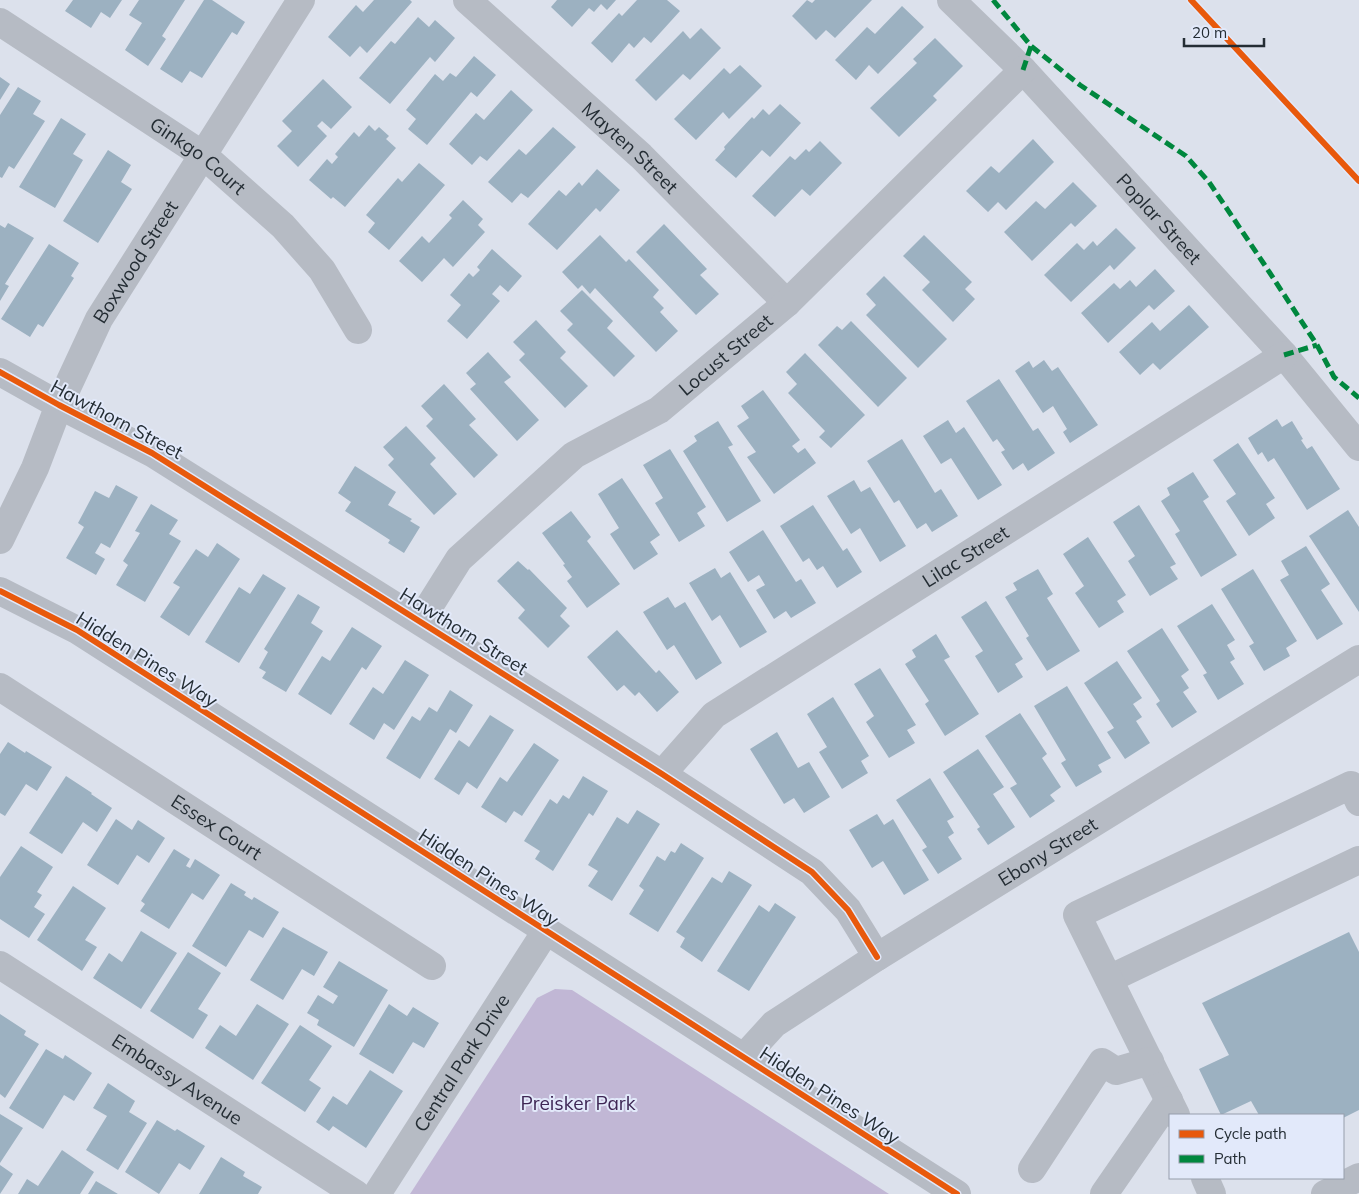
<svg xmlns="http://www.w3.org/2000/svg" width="1359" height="1194" font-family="Mulish,sans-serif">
<rect width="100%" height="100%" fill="#dce1ec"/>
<path fill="#c1b7d5" d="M555,989L572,990L889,1194H410L537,998Z"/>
<path fill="#9cb1c1" d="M73,0H122L110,18L101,12L91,28L65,11Z
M139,0H185L162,36L166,39L148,66L125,50L142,23L129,15Z
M204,0H212L245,22L237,35L232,32L202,78L190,71L182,83L160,69Z
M374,0H410L412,2L367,53L360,46L350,57L328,37L356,5L363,12Z
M557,0H616L607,10L601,4L594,12L589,8L572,27L551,7Z
M637,0H667L680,11L651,43L644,37L634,48L629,43L612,63L591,43L619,13L622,16Z
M807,0L812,3L815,0H872L835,38L826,30L816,40L792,16Z
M902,6L924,27L878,74L869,65L856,80L835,60L867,27L875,34Z
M418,17L429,27L435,20L455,38L435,62L430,57L390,104L359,78L391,41L395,44Z
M701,28L721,48L690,80L683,74L656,101L635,80L683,31L690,39Z
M935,38L963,66L933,96L937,100L899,137L870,108L917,63L913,59Z
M474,56L496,75L477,97L471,92L427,145L408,129L416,119L406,110L435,74L443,81L450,73L456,77Z
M740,65L762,86L729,119L723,112L696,140L674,119L724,68L730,74Z
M0,77L10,84L0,100Z
M323,79L352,107L331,129L322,121L317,126L327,136L298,167L277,146L292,131L282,121Z
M18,87L41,101L33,114L45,121L14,169L9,166L2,178L0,177V115Z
M511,90L533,110L487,161L480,156L472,165L449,144L476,113L484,120Z
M780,104L801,123L770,157L762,150L736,178L715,160L725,149L724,147L752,117L754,119L763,109L769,115Z
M61,118L86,134L73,154L83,160L55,208L19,187Z
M369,125L375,131L379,127L389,136L386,139L396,148L345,207L333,197L331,199L309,180L327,159L332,164L338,157L335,154L354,132L359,137Z
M553,127L576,147L528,198L521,193L512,203L488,182L519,149L526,155Z
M1033,139L1054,162L1006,210L998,202L988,212L966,191L991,166L999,173Z
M820,141L842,163L810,196L802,189L775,217L752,196L790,156L795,160L806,149L809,152Z
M108,150L131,165L121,182L132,189L98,243L63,221Z
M419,163L445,185L389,250L368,232L375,223L366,215L398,178L402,182Z
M597,169L620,190L600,212L596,208L557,250L528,224L559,190L566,196L579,182L582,186Z
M1073,182L1097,206L1075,227L1071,223L1032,261L1004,232L1036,201L1045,209Z
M463,200L483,219L478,225L485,232L453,267L444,258L422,282L399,261L422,236L429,243L452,218L449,215Z
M8,223L34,238L5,284L9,286L0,301V225L5,228Z
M664,224L707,269L700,275L719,294L696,315L636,252Z
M1116,228L1136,248L1114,270L1110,265L1071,302L1044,275L1077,243L1084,250L1093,241L1097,246Z
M600,235L626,262L629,259L659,290L653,297L664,308L660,312L678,331L656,352L595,288L590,294L582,285L578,289L562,272Z
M924,235L972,282L965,289L975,299L953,322L922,290L930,282L903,256Z
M49,244L79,263L71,276L74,278L43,327L38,324L30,337L1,319Z
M492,249L522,276L508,292L500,285L492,294L500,301L467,339L447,321L461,305L450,295L469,273L473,277L480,270L477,267Z
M1155,269L1175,291L1154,310L1149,305L1108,343L1081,313L1114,283L1120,289L1130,280L1136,287Z
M884,276L947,339L918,368L866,315L876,305L866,294Z
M582,290L613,321L607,328L635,356L614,377L567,330L573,324L560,311Z
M1189,305L1209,327L1160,370L1153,363L1140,375L1119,352L1152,322L1160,331Z
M536,320L566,352L560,358L588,386L565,408L519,360L525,354L513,342Z
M851,321L907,378L878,407L818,345L837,326L842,330Z
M488,352L511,377L504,382L539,420L517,441L470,389L476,384L466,373Z
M805,353L865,415L831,448L819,437L825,431L788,393L797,384L786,372Z
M1044,360L1052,371L1058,367L1098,425L1070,443L1063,432L1067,429L1053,406L1043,413L1015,371L1029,361L1033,368Z
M999,379L1033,431L1038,428L1055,453L1028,471L1023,463L1013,470L1001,452L1005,450L997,439L993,442L966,401Z
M444,384L476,419L469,425L498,455L474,478L426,426L433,419L421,406Z
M763,390L800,440L792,446L798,453L805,448L816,463L774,494L747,457L756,452L737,426L749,418L741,406Z
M1277,419L1282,427L1292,421L1303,439L1301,440L1307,449L1312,446L1340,489L1307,510L1274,458L1268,462L1262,452L1258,455L1248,438Z
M948,420L956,433L964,427L1002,485L978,500L951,458L941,464L923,436Z
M718,421L733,445L728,447L761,501L727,522L683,451L697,441L694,436Z
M406,426L436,458L430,464L457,494L434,515L388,465L394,459L383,447Z
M902,439L935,493L941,489L958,516L932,532L926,523L917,529L899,500L894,503L867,461Z
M1238,443L1275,498L1266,504L1275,518L1249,536L1226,501L1236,494L1213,460Z
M670,449L706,507L697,513L705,526L679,542L655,503L663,498L643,465Z
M355,466L396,492L388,505L412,519L410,521L420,527L404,553L388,543L390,540L345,511L351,502L338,493Z
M1193,472L1209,497L1203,501L1237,555L1201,577L1175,534L1180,531L1161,501L1170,495L1167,488Z
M622,478L660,535L650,542L658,554L634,570L610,534L619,528L598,494Z
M854,480L861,492L870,487L906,546L880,562L860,528L851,534L827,496Z
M116,485L138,497L110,548L101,543L95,553L105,559L96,575L66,558L84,527L78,523L95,491L109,498Z
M151,504L178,520L169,534L181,541L145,602L116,585L128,565L123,561L140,533L135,531Z
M813,505L843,551L847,548L862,572L837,588L823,566L817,570L809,558L803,562L780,526Z
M1139,505L1176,564L1170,567L1178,579L1150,596L1128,561L1135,556L1113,522Z
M1348,510L1359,527V612L1309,536Z
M571,511L591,537L587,541L620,584L587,608L567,581L572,577L563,565L565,564L542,533Z
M763,530L796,582L801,579L816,603L791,618L786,611L774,619L756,590L765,585L759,575L748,582L729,552Z
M1088,537L1126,595L1117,601L1124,612L1099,628L1075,593L1084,586L1063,554Z
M217,543L240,559L189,636L160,617L180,587L173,583L196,549L208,557Z
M1306,546L1330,584L1321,590L1343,624L1317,640L1280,580L1289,575L1281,561Z
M518,561L528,570L529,569L567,608L560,616L570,626L548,648L518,618L525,610L497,581Z
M715,568L721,578L730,572L767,632L740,648L720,615L712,621L689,583Z
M1038,569L1053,594L1047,598L1080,651L1047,671L1026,638L1029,636L1005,597L1017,590L1013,583Z
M1253,569L1297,641L1286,648L1290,656L1264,671L1249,646L1254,643L1221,589Z
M263,574L286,588L239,663L205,642L239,587L250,594Z
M298,594L320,607L311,623L323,631L286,692L262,678L266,672L259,668L268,652L264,649Z
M668,597L675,608L685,602L722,663L696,680L674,645L667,650L643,612Z
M986,601L1023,659L1015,664L1023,677L998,693L975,656L983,651L961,617Z
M1212,604L1235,640L1227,645L1235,659L1230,662L1244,684L1218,700L1203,675L1207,673L1177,626Z
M352,627L382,646L366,670L362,667L331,715L298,694L322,656L330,661Z
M1162,628L1189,670L1181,676L1189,688L1183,692L1197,712L1172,728L1156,704L1160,701L1127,651Z
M617,630L656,673L659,670L679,692L657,712L639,692L635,696L624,685L617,691L587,657Z
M936,634L950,657L944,660L979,714L945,736L925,704L929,701L905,664L916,657L912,650Z
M405,660L429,675L394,730L384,723L374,740L349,724L373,687L383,694Z
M1117,661L1142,698L1133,704L1142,717L1136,721L1150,743L1125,759L1107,732L1114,728L1084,683Z
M880,668L916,725L907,730L915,743L889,758L866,722L874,716L854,684Z
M1067,686L1111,758L1098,765L1102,772L1076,787L1061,763L1066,760L1034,706Z
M450,690L473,705L456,733L450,729L420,779L386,758L412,716L420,721L429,707L437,712Z
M833,697L869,756L861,761L868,773L842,789L819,752L827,747L807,714Z
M1020,713L1047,754L1042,758L1061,787L1050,795L1055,801L1030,818L1010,788L1017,784L985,736Z
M490,715L514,730L477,789L467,782L459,795L434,779L459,740L469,747Z
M777,732L798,768L809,762L830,797L804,813L794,798L784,804L750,749Z
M8,742L25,753L26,751L52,767L37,791L26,784L5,816L0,813V754Z
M534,743L559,760L522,816L514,811L506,823L481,807L500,777L507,782Z
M978,749L1004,787L993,794L1015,827L988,845L977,829L980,827L943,772Z
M66,776L92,793L91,794L112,808L97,832L83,822L62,854L29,833Z
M583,776L608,791L593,816L589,813L553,871L535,859L540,851L524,841L550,799L557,804L563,795L569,799Z
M930,778L954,817L947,821L954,833L948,837L962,859L938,874L922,850L927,847L896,800Z
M637,810L660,824L612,901L588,886L598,871L588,865L617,817L628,824Z
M877,814L884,825L893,819L929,880L904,895L883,861L872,868L849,830Z
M116,819L132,830L138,820L165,838L149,863L137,855L118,885L87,865Z
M681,843L704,858L658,932L629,914L644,890L639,886L657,856L665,861L671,851L675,853Z
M21,846L53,867L37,892L42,895L34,907L45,914L29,938L0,919V877Z
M174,849L190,859L186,866L190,868L195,859L220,875L203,900L192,893L169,929L140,911L145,904L141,901Z
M729,871L752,885L702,962L680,947L685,938L676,932L712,877L722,883Z
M231,883L246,892L244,895L252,900L254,897L279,912L263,938L249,930L226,967L192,946Z
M73,886L106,908L85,940L97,947L82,971L37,940Z
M775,903L796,917L749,991L717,971L759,905L769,912Z
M283,927L328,952L314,976L302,969L283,1000L250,980Z
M141,931L177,953L141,1009L93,978L109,953L122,962Z
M1349,932L1359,952V1110L1343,1118V1115H1259L1251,1101L1221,1115L1199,1069L1229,1055L1202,1003Z
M188,952L221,973L198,1009L208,1015L193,1039L150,1011Z
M339,961L388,990L354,1047L317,1025L319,1020L307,1013L318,995L333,1004L338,996L323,987Z
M257,1004L289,1024L253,1080L205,1048L220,1025L236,1036Z
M389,1004L407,1016L413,1007L439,1023L424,1048L413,1042L393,1074L359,1054Z
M0,1014L26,1031L24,1035L39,1044L5,1098L0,1094Z
M300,1025L332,1046L309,1080L321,1088L305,1112L261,1083Z
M46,1049L63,1059L65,1055L92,1073L74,1101L64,1095L43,1129L9,1108Z
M370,1070L403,1091L366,1148L333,1126L329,1131L316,1122L333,1096L347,1105Z
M108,1083L135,1101L129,1112L147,1123L118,1170L86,1150L107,1116L93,1108Z
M0,1114L23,1128L0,1163Z
M157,1120L175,1131L177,1129L205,1146L190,1170L179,1163L159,1194L125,1172Z
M62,1150L94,1172L80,1194H18L27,1179L38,1186Z
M221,1157L245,1172L243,1176L262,1187L258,1194H199Z
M0,1165L13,1174L0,1194Z
M96,1181L118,1194H88Z"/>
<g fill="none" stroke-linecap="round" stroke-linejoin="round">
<g stroke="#b6bbc4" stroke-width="28">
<path id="s1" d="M467,0L641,156L787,303"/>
<path id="s2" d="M951,0L1023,70L1284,355L1359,447"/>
<path id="s3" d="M0,22L203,155L283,226L322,270L358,330"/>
<path d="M0,372L59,405L152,453L662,774L812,872L848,910L877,957"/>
<path id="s4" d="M0,540L35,468L59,405L99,319L301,0"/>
<path d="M0,591L77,630L957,1194"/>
<path id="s5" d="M420,621L459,559L574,455L659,410L787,303L1023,70"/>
<path id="s6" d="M0,687L432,966"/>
<path id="s7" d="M662,774L714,715L1284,355"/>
<path id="s8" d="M0,965L356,1194"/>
<path d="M1109,979L1359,860"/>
<path id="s9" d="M744,1057L774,1024L877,957L1359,659"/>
<path d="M1176,1115L1077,915L1351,785L1359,802"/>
<path d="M1032,1169L1102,1062L1116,1071L1150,1061"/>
<path d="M1205,1178L1212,1194"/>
<path id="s10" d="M377,1194L546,931"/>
<path d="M1104,1194L1169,1100"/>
<path d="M1325,1194L1359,1177"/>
</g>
<path stroke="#00873e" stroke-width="5" stroke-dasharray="10 5" stroke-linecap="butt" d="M993,0L1031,46L1080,85L1186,156L1209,182L1264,264L1317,345L1334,377L1359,398
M1023,70L1031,46
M1284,355L1317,345"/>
<g stroke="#e2e9fa" stroke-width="9">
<path id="cycleway" d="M1191,0L1359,181
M0,372L59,405L152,453L662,774L812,872L848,910L877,957
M0,591L77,630L957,1194"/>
</g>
<use href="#cycleway" stroke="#e8590c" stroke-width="6"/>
</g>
<g text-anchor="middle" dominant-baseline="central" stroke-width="4" stroke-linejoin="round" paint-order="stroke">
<g font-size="19" fill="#242d34" stroke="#e2e9fa">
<text stroke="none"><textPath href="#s1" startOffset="220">Mayten Street</textPath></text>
<text stroke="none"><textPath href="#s3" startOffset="239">Ginkgo Court</textPath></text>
<text stroke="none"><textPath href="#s2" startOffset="302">Poplar Street</textPath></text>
<text stroke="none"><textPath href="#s4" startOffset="310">Boxwood Street</textPath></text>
<text stroke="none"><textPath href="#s5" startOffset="411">Locust Street</textPath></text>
<text transform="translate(117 419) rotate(28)">Hawthorn Street</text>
<text stroke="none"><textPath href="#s7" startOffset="376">Lilac Street</textPath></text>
<text transform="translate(464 631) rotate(32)">Hawthorn Street</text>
<text transform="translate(147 659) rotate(32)">Hidden Pines Way</text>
<text stroke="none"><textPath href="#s6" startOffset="258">Essex Court</textPath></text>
<text stroke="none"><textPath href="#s9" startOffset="368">Ebony Street</textPath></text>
<text transform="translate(489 877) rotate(33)">Hidden Pines Way</text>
<text stroke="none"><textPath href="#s10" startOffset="156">Central Park Drive</textPath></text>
<text stroke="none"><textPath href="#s8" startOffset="211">Embassy Avenue</textPath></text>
<text transform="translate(830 1095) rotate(33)">Hidden Pines Way</text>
</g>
<g font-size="19" fill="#3e2654" stroke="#e2e9fa">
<text x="578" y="1103">Preisker Park</text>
</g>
</g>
<rect x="1169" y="1114" width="175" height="65" fill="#e2e9fa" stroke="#969eab"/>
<rect x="1179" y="1130" width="25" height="8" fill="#e8590c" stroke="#969eab"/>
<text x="1214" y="1139" font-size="15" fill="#242d34">Cycle path</text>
<rect x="1179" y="1155" width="25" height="8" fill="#00873e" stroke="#969eab"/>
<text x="1214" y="1164" font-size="15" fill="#242d34">Path</text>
<path d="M1184 38v8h80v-8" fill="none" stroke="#242d34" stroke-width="2.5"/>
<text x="1192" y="38" font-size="15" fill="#242d34" stroke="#e2e9fa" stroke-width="4" paint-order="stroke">20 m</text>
</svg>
